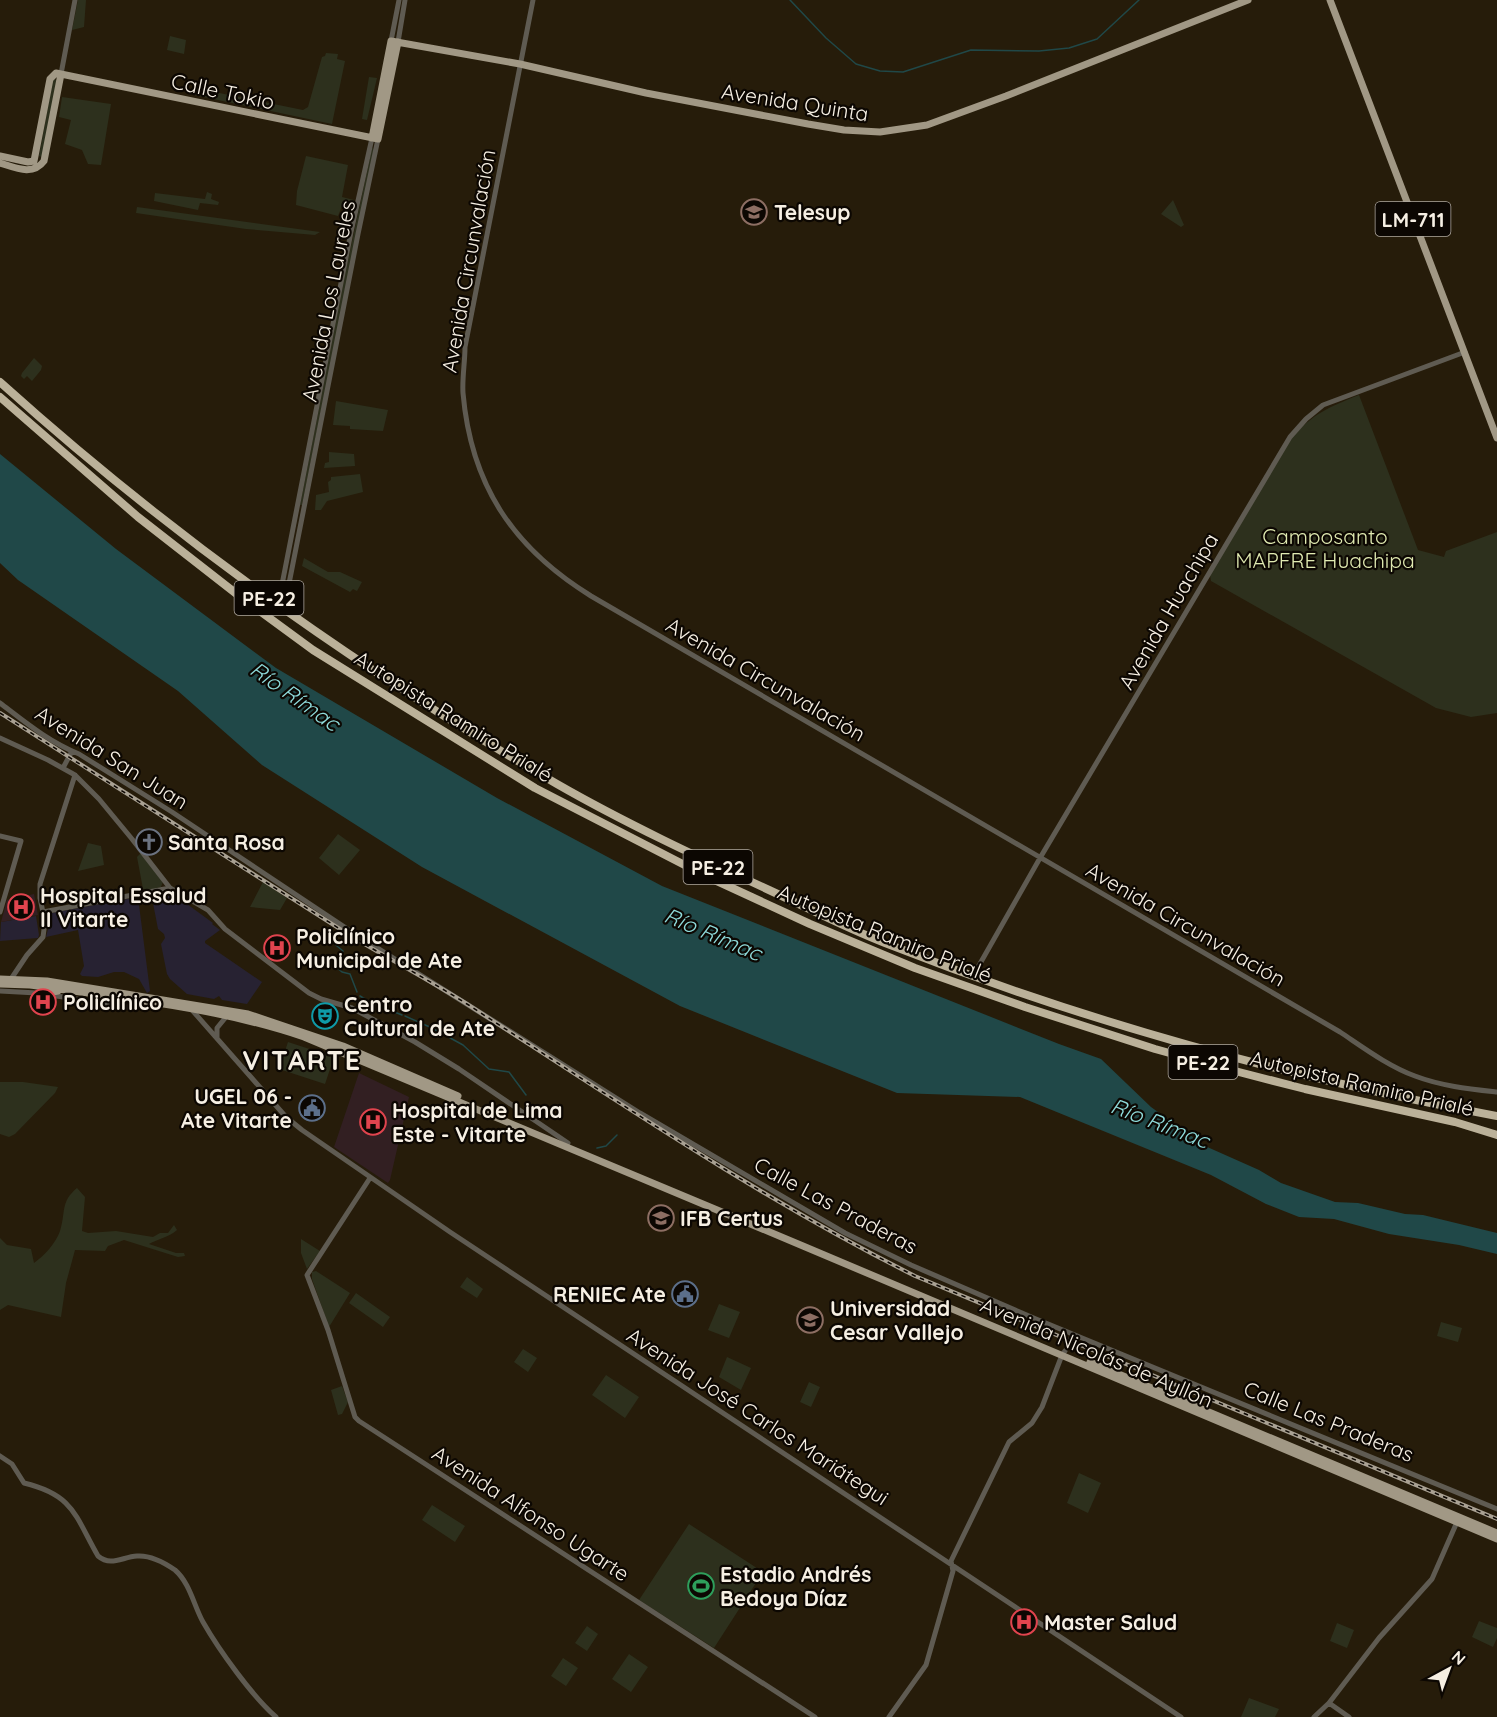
<svg xmlns="http://www.w3.org/2000/svg" width="1497" height="1717" font-family="Quicksand,sans-serif">
<rect width="100%" height="100%" fill="#261c0a"/>
<path fill="#272232" d="M171,895L176,896L213,923L212,924L220,930L205,941V943L262,982L247,1004L222,1000L219,996L214,999L187,994L170,979L167,974L161,944L165,938L164,934L158,929L152,898Z
M138,897L150,991L147,993L139,979L124,972H114L98,977L82,976L80,974L84,966L78,930L46,937L52,913Z
M36,916L39,935L38,938L0,941L1,922Z"/>
<path fill="#321f22" d="M34,894L38,915L1,922L7,900Z
M359,1073L409,1097L390,1180L388,1183L334,1147Z"/>
<path fill="#2d301d" d="M78,0H86L84,27L72,30Z
M170,36L186,40L184,54L167,50Z
M326,53L338,54L337,59L345,61L332,124L194,95L195,88L303,110L308,107L322,57L325,56Z
M369,77L377,78L367,120L362,119Z
M53,79L57,80L42,157L39,156Z
M62,97L111,104L101,165L88,164L82,150L65,144L71,120L59,117Z
M372,148L374,149L302,505H300L347,265Z
M306,156L348,165L342,197L354,200L351,215L347,214L348,208L342,206L338,216L296,205L297,191Z
M207,192L212,194L211,199L219,202L218,205L200,203L198,210L154,201L155,193L205,199Z
M1173,200L1184,225L1181,227L1161,214Z
M137,207L320,232L315,235L246,229L136,213Z
M34,358L42,366L41,370L32,381L27,376L24,379L21,376L22,373Z
M1359,395L1418,550L1444,557L1446,551L1497,532V713L1471,717L1436,708L1211,581L1210,575L1290,439C1314,413 1327,408 1359,395Z
M336,401L388,410L383,431L350,429V426L333,425Z
M329,452L354,454L355,466L324,468L325,463L329,462Z
M360,474L363,492L327,501L321,510H315L316,495L329,492L328,482L331,480V477Z
M304,558L328,572H340L362,582L357,591L353,589L350,592L302,566Z
M338,834L360,850L339,875L319,858Z
M88,843L101,846L104,865L78,871Z
M141,853L163,882L161,887L145,891L143,889L137,857Z
M263,882L287,898L280,910L250,907Z
M288,1042L334,1057L325,1084L279,1069Z
M0,1082H23L58,1087L55,1093L15,1134L9,1137L0,1134Z
M77,1188L85,1197L82,1231L88,1233L116,1231L153,1237L160,1233H168L174,1225L177,1230C169,1237 158,1239 149,1244L176,1253H184L185,1256L178,1257L124,1240L108,1246L105,1251L75,1250L66,1283L61,1317L8,1305L0,1310V1238L7,1245L31,1249L34,1263C44,1256 56,1243 60,1231C66,1213 60,1202 77,1188Z
M301,1239L320,1251L307,1269L301,1253Z
M316,1271L350,1293L329,1327L312,1279V1272Z
M467,1277L483,1289L477,1298L460,1287Z
M356,1293L390,1317L383,1327L349,1303Z
M719,1304L740,1312L729,1338L708,1330Z
M1441,1322L1462,1328L1458,1342L1437,1336Z
M523,1349L537,1358L528,1372L514,1362Z
M727,1357L751,1368L741,1390L719,1377Z
M606,1375L639,1397L625,1418L592,1395Z
M809,1382L820,1387L811,1407L800,1402Z
M342,1386L348,1402L342,1414L338,1415L331,1390Z
M1079,1473L1101,1483L1088,1513L1067,1503Z
M432,1505L465,1526L455,1542L422,1520Z
M689,1524L763,1572L714,1648L639,1600Z
M1479,1621L1497,1628V1638L1493,1647L1472,1637Z
M1337,1623L1354,1630L1347,1648L1330,1641Z
M587,1626L598,1634L587,1651L575,1643Z
M629,1654L648,1667L631,1692L612,1679Z
M563,1658L578,1668L566,1686L551,1676Z
M1249,1698L1279,1709L1275,1717H1241Z"/>
<path fill="#204848" d="M0,454L116,549L276,668L497,798L662,886L1059,1044L1101,1059L1151,1107L1205,1146L1259,1170L1281,1183L1335,1202L1358,1203L1405,1214L1423,1215L1497,1233V1254L1459,1245L1389,1234L1334,1219L1299,1217L1266,1204L1211,1175L1020,1097L897,1093L680,1006L422,867L262,765L178,691L18,580L0,563Z"/>
<g fill="none" stroke-linecap="round" stroke-linejoin="round">
<path stroke="#204848" stroke-width="1.5" d="M790,0L826,38L856,64L880,71L903,72L971,50L1039,51L1069,48L1097,39L1139,0
M331,941L343,951L336,967L342,972L350,974L357,992
M360,996L372,1003L402,1015
M405,1016L432,1028L463,1045L489,1069L509,1072L526,1095
M597,1148L606,1146L617,1135"/>
<path stroke="#5f5b52" stroke-width="5" d="M533,0L465,347C465,362 462,378 463,393C471,485 513,548 591,596L1340,1032C1364,1048 1388,1066 1415,1076C1441,1086 1470,1089 1497,1092
M391,41L399,0
M398,42L405,0
M61,74L75,0
M278,605L351,232L372,138
M284,609L358,234L378,139
M0,703C25,722 49,742 79,754L172,812L352,932L640,1113L845,1233L911,1265L1036,1319L1497,1509
M0,738L48,760L75,775L99,799L132,839L170,888
M63,768L72,751
M0,836L21,841L0,912
M43,912L170,888L208,910L225,929L309,993L321,999L352,1008L415,1042L459,1069L568,1143
M973,976L1040,858L1290,437L1306,419L1323,405L1465,352
M11,979L27,955L43,937L45,922L40,898V884L75,775
M0,991L37,993L128,1007L137,1001
M192,1010L286,1117L302,1130L450,1232L1181,1717
M217,1037V1028L226,1017
M370,1178L307,1275L328,1330L355,1417L359,1421L815,1717
M0,1456L12,1464L24,1483C74,1495 75,1516 98,1556C111,1567 122,1557 137,1556C150,1555 165,1563 175,1570C190,1583 194,1606 203,1622C219,1650 252,1696 276,1717
M1329,1703L1349,1717
M889,1717L926,1665L953,1571L951,1561L1009,1442L1032,1423L1042,1407L1062,1355L1065,1351
M1314,1717L1329,1703L1379,1638L1432,1579L1457,1522"/>
<path stroke="#a19885" stroke-width="7" d="M1330,0L1497,438
M372,138L391,41L520,64L646,93L808,124L844,130L880,132L927,125L1006,96L1248,0
M0,156L28,162L34,161L50,79L56,73L378,139L398,42
M0,163C16,168 33,176 44,161L61,74
M0,979L47,981L248,1014L343,1046L458,1096
M0,984L30,985C121,998 216,1007 304,1037L803,1246L1497,1539
M42,994L58,991
M1090,1362L1497,1533"/>
<path stroke="#bbb199" stroke-width="8" d="M0,382C171,536 358,669 557,784C625,823 698,857 769,890C808,908 846,928 885,943C1083,1021 1288,1078 1497,1116
M0,397L138,517L238,595L313,650L535,788L706,876L810,924L915,968L1025,1007L1155,1049L1235,1071L1305,1089L1455,1122L1497,1135"/>
<g stroke="#a9a193" stroke-width="4">
<path id="rail" d="M0,713C117,788 234,862 351,936C389,959 429,980 467,1004C614,1099 758,1197 915,1276L1497,1519"/>
</g>
<use href="#rail" stroke="#0c0702" stroke-width="1.5" stroke-dasharray="4.5" stroke-linecap="butt"/>
</g>
<defs>
<g id="university-ring" transform="scale(1.35)"><circle r="9.5" fill="#0c0702" stroke="#8d6e63" stroke-width="1.5"/><path d="M0-5L7-2L0 1L-7-2ZM-4 1L0 2.5L4 1V4Q0 6-4 4Z" fill="#8d6e63"/></g>
<g id="church-ring" transform="scale(1.35)"><circle r="9.5" fill="#0c0702" stroke="#6b7280" stroke-width="1.5"/><path d="M-1.2-6h2.4v3.5h3.3v2.4h-3.3V6h-2.4V-.1h-3.3v-2.4h3.3Z" fill="#6b7280"/></g>
<g id="hospital-ring" transform="scale(1.35)"><circle r="9.5" fill="#0c0702" stroke="#e0444e" stroke-width="1.5"/><path d="M-5-5h3v3.5h4V-5h3V5h-3V1.5h-4V5h-3Z" fill="#e0444e"/></g>
<g id="theatre-ring" transform="scale(1.35)"><circle r="9.5" fill="#0c0702" stroke="#0f9aa8" stroke-width="1.5"/><path d="M-5-5.5Q0-4 5-5.5V0Q5 5 0 6Q-5 5-5 0ZM-3.3-2.5H-1v1.5H-3.3ZM1-2.5H3.3v1.5H1ZM-2.8 1Q0 5.5 2.8 1Z" fill="#0f9aa8"/></g>
<g id="civic-ring" transform="scale(1.35)"><circle r="9.5" fill="#0c0702" stroke="#5c6f8a" stroke-width="1.5"/><path d="M-.6-6.5H3V-4.5H.6V-3L4-1V1h2V6H-6V1h2V-1L-.6-3ZM-1.2 2.5V6h2.4V2.5Z" fill="#5c6f8a"/></g>
<g id="stadium-ring" transform="scale(1.35)"><circle r="9.5" fill="#0c0702" stroke="#2e9e5b" stroke-width="1.5"/><path d="M0-5a6.5 5 0 1 0 0 10a6.5 5 0 1 0 0-10ZM-3.5-1.8h7v3.6h-7Z" fill="#2e9e5b"/></g>
</defs>
<g fill-rule="evenodd">
<use href="#university-ring" x="754" y="212"/>
<use href="#church-ring" x="149" y="842"/>
<use href="#hospital-ring" x="21" y="907"/>
<use href="#hospital-ring" x="277" y="948"/>
<use href="#hospital-ring" x="43" y="1002"/>
<use href="#theatre-ring" x="325" y="1016"/>
<use href="#civic-ring" x="312" y="1108"/>
<use href="#hospital-ring" x="373" y="1122"/>
<use href="#university-ring" x="661" y="1218"/>
<use href="#civic-ring" x="685" y="1294"/>
<use href="#university-ring" x="810" y="1320"/>
<use href="#stadium-ring" x="701" y="1586"/>
<use href="#hospital-ring" x="1024" y="1622"/>
</g>
<g text-anchor="middle" dominant-baseline="central" stroke-width="4.5" stroke-linejoin="round" paint-order="stroke">
<g fill="#0c0702" stroke="#b0a9a0" stroke-width="1.5">
<rect x="1375.5" y="202" width="75" height="34" rx="4.5"/>
<rect x="234.5" y="581" width="69" height="34" rx="4.5"/>
<rect x="683.5" y="850" width="69" height="34" rx="4.5"/>
<rect x="1168.5" y="1045" width="69" height="34" rx="4.5"/>
</g>
<g font-size="20" font-weight="bold" fill="#f6efe3">
<text x="1413" y="219">LM-711</text>
<text x="269" y="598">PE-22</text>
<text x="718" y="867">PE-22</text>
<text x="1203" y="1062">PE-22</text>
</g>
<g font-size="21" fill="#f6efe3" stroke="#0c0702">
<text transform="translate(223 91) rotate(12)">Calle Tokio</text>
<text transform="translate(795 102) rotate(9)">Avenida Quinta</text>
<text transform="translate(468 261) rotate(-80)">Avenida Circunvalación</text>
<text transform="translate(328 301) rotate(-79)">Avenida Los Laureles</text>
<text transform="translate(1168 611) rotate(-60)">Avenida Huachipa</text>
<text transform="translate(766 679) rotate(30)">Avenida Circunvalación</text>
<text transform="translate(454 716) rotate(32)">Autopista Ramiro Prialé</text>
<text transform="translate(112 757) rotate(32)">Avenida San Juan</text>
<text transform="translate(1186 924) rotate(30)">Avenida Circunvalación</text>
<text transform="translate(885 933) rotate(22)">Autopista Ramiro Prialé</text>
<text transform="translate(1362 1083) rotate(13)">Autopista Ramiro Prialé</text>
<text transform="translate(836 1205) rotate(28)">Calle Las Praderas</text>
<text transform="translate(1097 1352) rotate(23)">Avenida Nicolás de Ayllón</text>
<text transform="translate(758 1416) rotate(33)">Avenida José Carlos Mariátegui</text>
<text transform="translate(1329 1421) rotate(22)">Calle Las Praderas</text>
<text transform="translate(531 1513) rotate(33)">Avenida Alfonso Ugarte</text>
</g>
<g font-size="21" font-weight="bold" fill="#f6efe3" stroke="#0c0702" text-anchor="start">
<text x="774" y="212">Telesup</text>
<text x="168" y="842">Santa Rosa</text>
<text x="40" y="895">Hospital Essalud<tspan x="40" dy="24">II Vitarte</tspan></text>
<text x="296" y="936">Policlínico<tspan x="296" dy="24">Municipal de Ate</tspan></text>
<text x="63" y="1002">Policlínico</text>
<text x="344" y="1004">Centro<tspan x="344" dy="24">Cultural de Ate</tspan></text>
<text x="292" y="1096" text-anchor="end">UGEL 06 -<tspan x="292" dy="24">Ate Vitarte</tspan></text>
<text x="392" y="1110">Hospital de Lima<tspan x="392" dy="24">Este - Vitarte</tspan></text>
<text x="680" y="1218">IFB Certus</text>
<text x="666" y="1294" text-anchor="end">RENIEC Ate</text>
<text x="830" y="1308">Universidad<tspan x="830" dy="24">Cesar Vallejo</tspan></text>
<text x="720" y="1574">Estadio Andrés<tspan x="720" dy="24">Bedoya Díaz</tspan></text>
<text x="1044" y="1622">Master Salud</text>
</g>
<g font-size="21" fill="#e0eab1" stroke="#0c0702">
<text x="1325" y="536">Camposanto<tspan x="1325" dy="24">MAPFRE Huachipa</tspan></text>
</g>
<g font-size="22" font-style="italic" fill="#8edada" stroke="#0c0702">
<text transform="translate(295 696) rotate(35)">Río Rímac</text>
<text transform="translate(713 934) rotate(23)">Río Rímac</text>
<text transform="translate(1160 1123) rotate(21)">Río Rímac</text>
</g>
<g font-size="27" font-weight="bold" letter-spacing="1.5" fill="#f6efe3" stroke="#0c0702">
<text x="302" y="1060">VITARTE</text>
</g>
</g>
<g transform="translate(1449 1669) rotate(41)" stroke="#0c0702" stroke-width="4.5" paint-order="stroke">
<path d="M0-4.5L10 22L0 15L-10 22Z" fill="#f6efe3"/>
<text y="-9" font-size="16" font-weight="bold" text-anchor="middle" fill="#f6efe3">N</text>
</g>
</svg>
